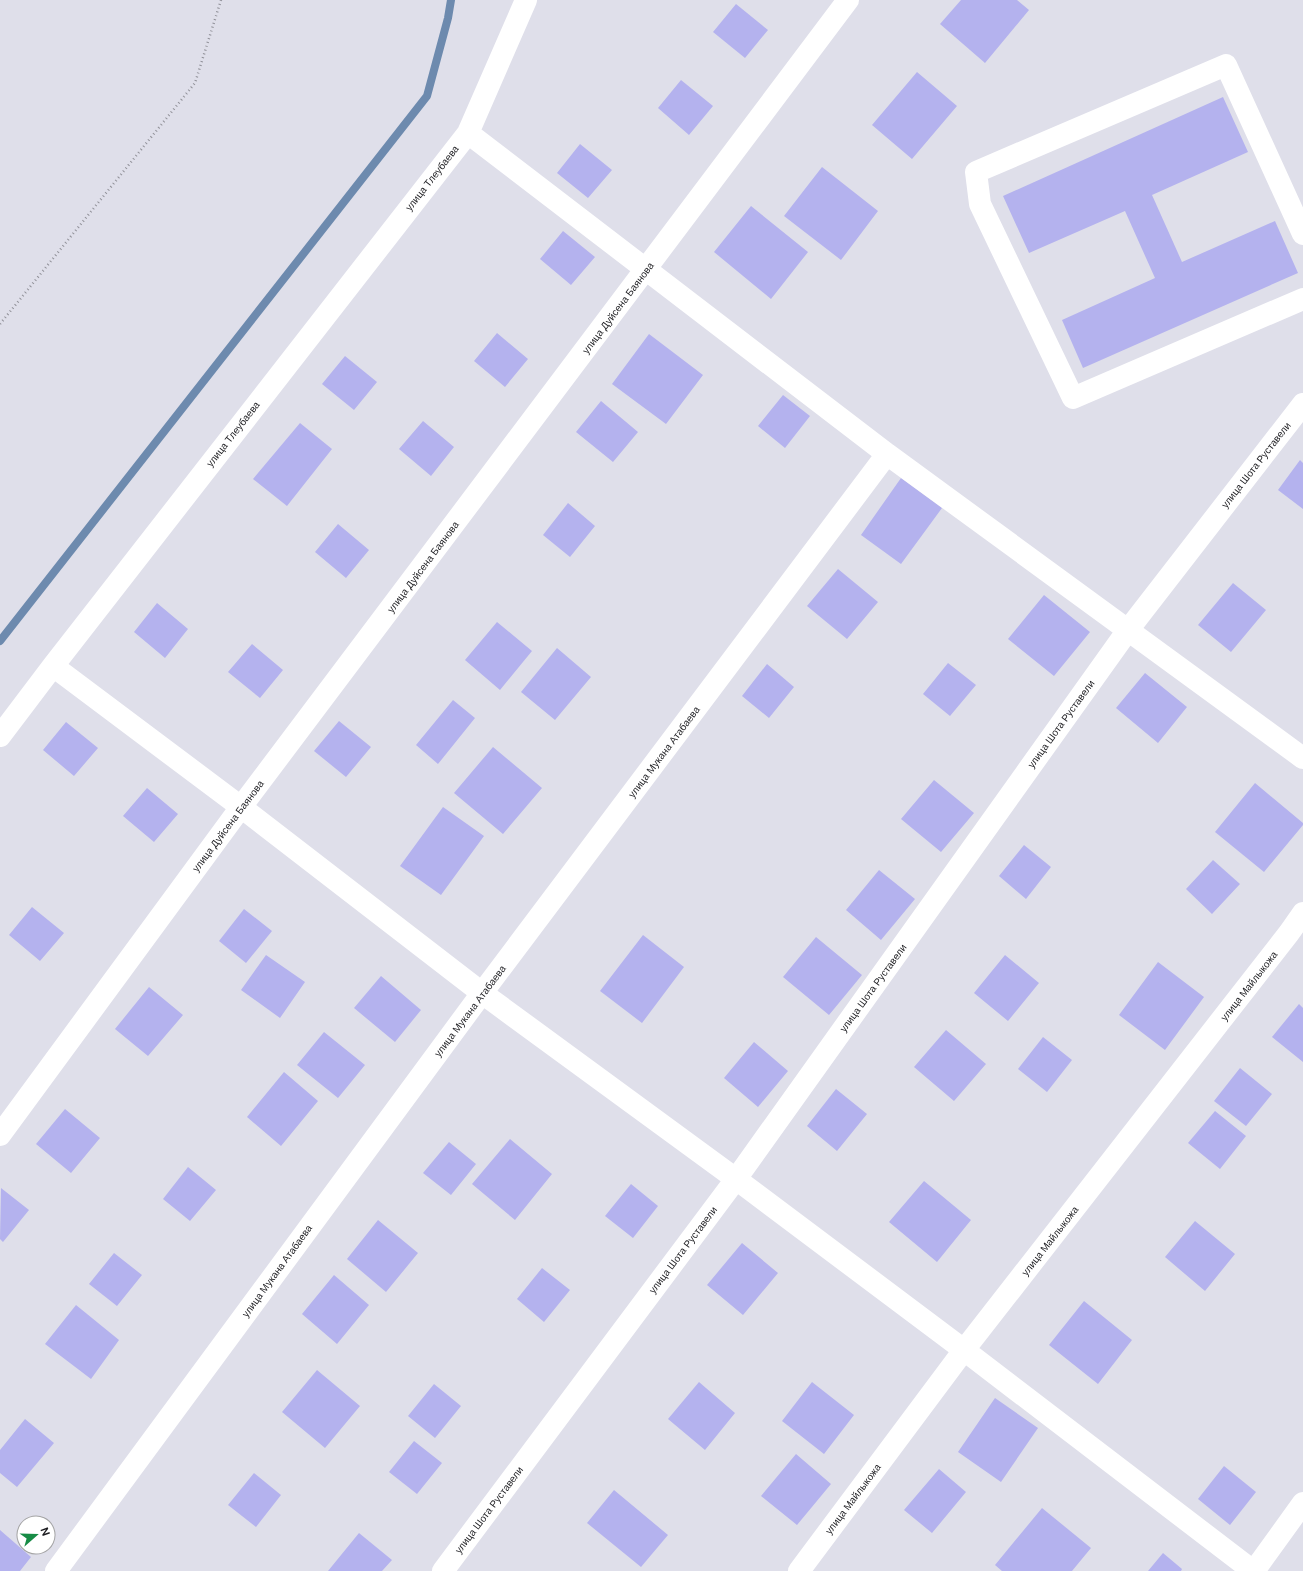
<svg xmlns="http://www.w3.org/2000/svg" width="1303" height="1571" font-family="'DM Sans',sans-serif">
<rect width="100%" height="100%" fill="#dfdfea"/>
<g fill="none" stroke-linecap="round" stroke-linejoin="round">
<path stroke="#6d8aae" stroke-width="8" d="M0,641L427,96L448,18L451,0"/>
</g>
<path fill="#b4b2ee" d="M961,0H1017L1029,10L985,63L940,24Z
M736,4L768,30L745,58L713,32Z
M917,72L957,106L912,159L872,125Z
M681,80L713,106L689,135L658,108Z
M1223,97L1248,152L1152,195L1182,262L1275,221L1298,273L1083,368L1062,320L1155,278L1125,211L1029,253L1003,196Z
M580,144L612,170L588,198L557,173Z
M822,167L878,211L841,260L784,216Z
M751,206L808,252L771,299L714,252Z
M563,231L595,257L571,285L540,259Z
M497,333L528,359L505,387L474,361Z
M649,334L703,375L666,424L612,384Z
M345,356L377,382L354,410L322,384Z
M783,395L810,416L785,448L758,426Z
M601,401L638,432L613,462L576,432Z
M423,421L454,447L431,476L399,449Z
M300,423L332,449L287,506L253,479Z
M1300,460L1303,463V509L1278,490Z
M901,478L942,508L901,564L861,535Z
M568,503L595,526L570,557L543,535Z
M338,524L369,550L346,578L315,552Z
M838,569L878,602L847,639L807,606Z
M1233,583L1266,610L1231,652L1198,625Z
M1044,595L1090,632L1054,676L1008,639Z
M157,603L188,629L165,658L134,632Z
M497,622L532,651L500,690L465,660Z
M252,644L283,670L260,698L228,672Z
M557,648L591,677L555,720L521,692Z
M948,663L976,685L950,716L923,694Z
M767,664L794,687L769,718L742,696Z
M1145,673L1187,707L1158,743L1116,708Z
M453,700L475,718L438,764L416,745Z
M339,721L371,747L346,777L314,751Z
M66,722L98,748L74,776L43,750Z
M493,747L542,788L503,834L454,793Z
M934,780L974,813L941,852L901,819Z
M1255,783L1303,823V825L1264,872L1215,832Z
M147,788L178,814L154,842L123,816Z
M443,807L484,836L441,895L400,866Z
M1024,845L1051,867L1026,899L999,876Z
M1213,860L1240,884L1212,914L1186,889Z
M879,870L915,899L881,940L846,910Z
M32,907L64,933L40,961L9,935Z
M244,909L272,931L246,963L219,941Z
M643,935L684,967L642,1023L600,991Z
M816,937L862,975L829,1015L783,977Z
M266,955L305,982L280,1018L241,990Z
M1005,955L1039,983L1008,1021L974,993Z
M1158,962L1204,997L1165,1050L1119,1015Z
M381,976L421,1010L395,1042L354,1008Z
M149,987L183,1015L148,1056L115,1029Z
M1299,1004L1303,1008V1062L1272,1037Z
M946,1030L986,1064L954,1101L914,1067Z
M324,1032L365,1065L338,1098L297,1065Z
M1043,1037L1072,1060L1047,1092L1018,1069Z
M754,1042L788,1071L758,1107L724,1078Z
M1240,1068L1272,1094L1246,1126L1214,1101Z
M284,1072L318,1101L281,1146L247,1117Z
M836,1089L867,1114L837,1151L807,1126Z
M65,1109L100,1138L71,1173L36,1144Z
M1215,1111L1246,1136L1220,1169L1188,1143Z
M510,1139L552,1174L515,1220L472,1184Z
M449,1142L476,1164L451,1195L423,1173Z
M188,1167L216,1190L190,1221L163,1199Z
M924,1181L971,1220L937,1262L889,1222Z
M631,1184L658,1206L633,1238L605,1216Z
M1,1188L29,1210L3,1242L0,1239Z
M378,1220L418,1253L386,1292L347,1259Z
M1195,1221L1235,1254L1205,1291L1165,1257Z
M742,1243L778,1273L743,1315L707,1285Z
M114,1253L142,1275L117,1306L89,1284Z
M542,1268L570,1290L544,1322L517,1299Z
M334,1275L369,1305L337,1344L302,1314Z
M1084,1301L1132,1340L1098,1384L1049,1345Z
M76,1305L119,1340L91,1379L45,1344Z
M317,1370L360,1406L325,1448L282,1412Z
M699,1382L735,1413L705,1450L668,1419Z
M812,1382L854,1415L824,1454L782,1421Z
M434,1384L461,1406L435,1438L408,1416Z
M995,1398L1038,1428L1001,1482L958,1452Z
M25,1419L54,1443L17,1487L0,1473V1450Z
M414,1441L442,1463L417,1494L389,1472Z
M796,1454L831,1484L797,1525L761,1496Z
M1224,1466L1256,1492L1230,1525L1198,1499Z
M939,1469L966,1492L932,1533L904,1510Z
M254,1473L281,1495L256,1527L228,1505Z
M614,1490L668,1535L641,1567L587,1523Z
M1042,1508L1091,1548L1072,1571H1002L995,1565Z
M0,1530L31,1557L20,1571H0Z
M359,1533L392,1560L382,1571H328Z
M1163,1553L1182,1569L1181,1571H1148Z"/>
<g fill="none" stroke-linecap="round" stroke-linejoin="round">
<path stroke="#919199" stroke-width="2.5" stroke-dasharray="1 3" stroke-linecap="butt" d="M0,324L195,83L221,0"/>
<path stroke="#fff" stroke-width="22" d="M468,133L887,454L1303,758
M1303,234L1226,65L976,172L980,204L1073,398L1303,299
M53,666L241,807L482,993L736,1179L964,1350L1253,1571
M0,736L53,666L468,133L526,0
M0,1135L241,807L848,0
M56,1571L482,993L887,454
M443,1571L736,1179L1128,630L1303,404
M799,1571L964,1350L1289,933L1303,913
M1254,1571L1303,1503"/>
</g>
<g text-anchor="middle" dominant-baseline="central" stroke-width="3" stroke-linejoin="round" paint-order="stroke">
<g font-size="10" fill="#1b1b1f" stroke="#fff">
<text transform="translate(432 178) rotate(-52)">улица Тлеубаева</text>
<text transform="translate(618 308) rotate(-53)">улица Дуйсена Баянова</text>
<text transform="translate(233 434) rotate(-52)">улица Тлеубаева</text>
<text transform="translate(1256 465) rotate(-52)">улица Шота Руставели</text>
<text transform="translate(423 567) rotate(-53)">улица Дуйсена Баянова</text>
<text transform="translate(1061 724) rotate(-54)">улица Шота Руставели</text>
<text transform="translate(664 752) rotate(-53)">улица Мукана Атабаева</text>
<text transform="translate(228 826) rotate(-53)">улица Дуйсена Баянова</text>
<text transform="translate(1249 986) rotate(-52)">улица Майлыкожа</text>
<text transform="translate(873 988) rotate(-54)">улица Шота Руставели</text>
<text transform="translate(470 1011) rotate(-53)">улица Мукана Атабаева</text>
<text transform="translate(1050 1241) rotate(-52)">улица Майлыкожа</text>
<text transform="translate(683 1250) rotate(-53)">улица Шота Руставели</text>
<text transform="translate(277 1271) rotate(-54)">улица Мукана Атабаева</text>
<text transform="translate(853 1499) rotate(-53)">улица Майлыкожа</text>
<text transform="translate(489 1510) rotate(-53)">улица Шота Руставели</text>
</g>
</g>
<g transform="translate(36 1535) rotate(70)"><circle r="19" fill="#ffffff" stroke="#a4a4a5"/>
<path d="M0-3L7 15L0 10L-7 15Z" fill="#178c46"/>
<text y="-6" font-size="11" font-weight="bold" text-anchor="middle" fill="#1b1b1f">N</text>
</g>
</svg>
